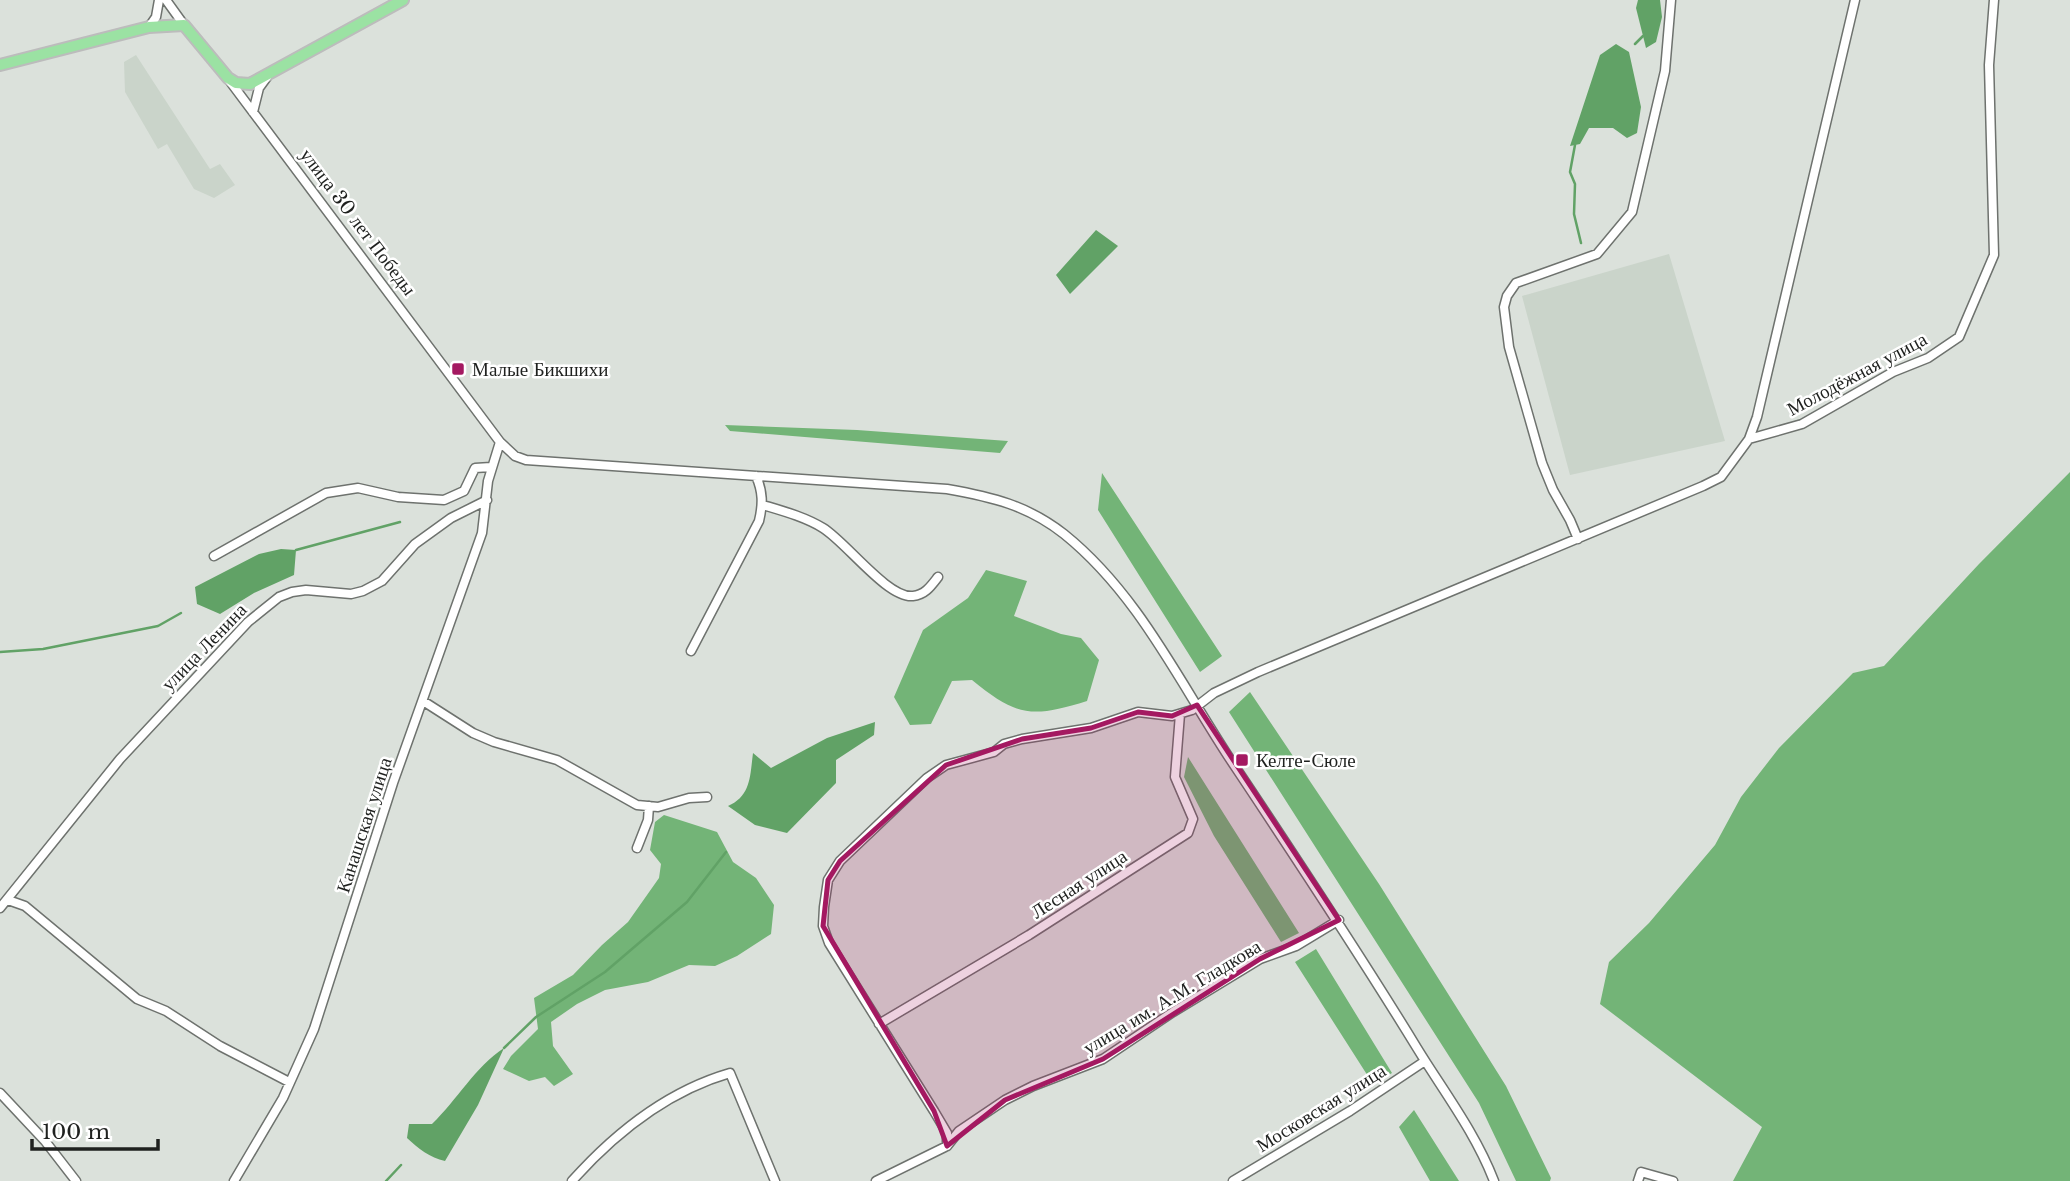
<svg xmlns="http://www.w3.org/2000/svg" width="2070" height="1181" font-family="'Libre Baskerville',serif">
<rect width="100%" height="100%" fill="#dbe1db"/>
<path fill="#cad4ca" d="M136,55L210,169L220,164L235,185L214,198L194,189L167,144L158,149L125,92L124,62Z
M1669,254L1725,441L1570,475L1522,296Z"/>
<path fill="#73b477" d="M725,425L857,430L1008,441L1000,453L730,431Z
M2070,472V1181H1733L1762,1127L1600,1004L1609,962L1649,923L1715,845L1741,797L1779,748L1853,673L1884,666L1979,564Z
M1102,473L1222,656L1200,672L1098,510Z
M986,570L1027,581L1014,616L1061,634L1081,638L1099,660L1087,701C1032,718 1017,717 972,680L952,681L931,724L910,725L894,697L923,630L968,598Z
M1250,692L1379,884L1506,1086L1551,1178L1550,1181H1516L1479,1103L1229,712Z
M1188,757L1299,933L1281,942L1214,836L1184,777Z
M664,815L717,832L733,862L756,878L774,905L771,934L737,956L715,966L689,965L648,982L605,990L577,1004L551,1022L553,1046L573,1074L554,1086L545,1077L529,1081L503,1069L511,1056L538,1029L534,998L573,975L602,945L628,922L659,878L661,864L650,850L655,822Z
M1316,949L1392,1073L1373,1084L1295,962Z
M1414,1110L1459,1181H1430L1399,1127Z"/>
<path fill="#61a266" d="M1638,0H1660L1662,17L1656,42L1646,48L1636,8Z
M1616,44L1629,52L1641,107L1637,133L1627,138L1613,128H1589L1580,144L1570,146L1600,55Z
M1096,230L1118,246L1070,294L1056,275Z
M281,549L296,550L294,575L254,593L220,614L197,604L195,587L259,554Z
M875,722L874,735L836,760V783L787,833L755,825L728,806C751,796 750,776 753,753L771,768L827,738Z
M504,1048L478,1105L445,1161C430,1158 418,1148 407,1138L409,1124H432C457,1100 475,1067 504,1048Z"/>
<g fill="none" stroke-linecap="round" stroke-linejoin="round">
<path stroke="#61a266" stroke-width="2.5" d="M1635,44L1643,36
M1575,145L1570,172L1575,184L1574,214L1581,243
M296,550L400,522
M0,652L43,649L158,626L181,613
M504,1048L536,1017L605,972L687,902L726,852
M386,1181L401,1165"/>
<g stroke="#6e726e" stroke-width="11">
<path id="minor" d="M166,0L184,25
M1855,0L1757,417L1749,439L1802,424L1893,372L1928,358L1959,337L1994,255L1989,65L1994,0
M149,27L156,17L159,0
M229,80L500,442L515,456L526,460L947,489C992,497 1027,505 1064,534C1141,596 1182,688 1236,768C1298,861 1359,953 1417,1048C1444,1092 1475,1132 1494,1181
M253,112L259,88L267,77
M763,505C783,511 805,517 823,528C846,542 888,599 913,596C925,595 931,586 938,577
M1578,539L1570,520L1553,490L1542,463L1509,347L1504,307L1507,296L1516,283L1597,254L1632,212L1665,71L1671,0
M214,556L326,493L358,488L398,497L444,500L464,491L475,468L491,467
M691,651L759,521C763,504 763,492 756,476
M423,701L473,733L494,742L557,760L637,805L658,807L689,798L707,797
M637,848L648,820L649,806
M8,900L25,906L137,999L166,1011L220,1046L289,1082
M0,908L120,759L248,622L279,597L292,592L306,590L351,594L363,591L382,581L415,544L451,518L487,500
M879,1024L1029,935L1188,833L1193,819L1175,777L1180,714
M0,1093L45,1141L76,1181
M947,1146V1133L934,1111L829,943L823,926L824,907L828,880L840,861L927,778L946,765L994,752L1004,744L1022,739L1091,728L1138,712L1172,716L1192,710L1214,693L1258,672L1703,486L1721,477L1749,439
M234,1181L283,1098L314,1029L393,783L482,533L488,481L500,442
M572,1181C614,1134 668,1091 730,1073L775,1181
M876,1181L947,1146L959,1131L1005,1100L1033,1086L1103,1059L1173,1012L1260,959L1296,946L1339,920
M1233,1181L1350,1111L1425,1061
M1638,1181L1641,1172L1673,1181"/>
</g>
<g stroke="#bcbcbc" stroke-width="14">
<path id="major" d="M0,65L149,27L184,25L228,78L236,83L250,84L403,0"/>
</g>
<use href="#minor" stroke="#fff" stroke-width="8"/>
<use href="#major" stroke="#9be2a3" stroke-width="10"/>
</g>
<path fill="#a41961" fill-opacity="0.2" stroke="#a41961" stroke-width="5" stroke-linejoin="round" d="M1197,705L1339,920L1260,959L1103,1059L1005,1100L947,1146L934,1111L823,926L828,880L840,861L946,765L1022,739L1091,728L1138,712L1172,716Z"/>
<g fill="#a41961" stroke="#fff" stroke-width="2.5">
<rect x="451" y="362" width="14" height="14" rx="3.5"/>
<rect x="1235" y="753" width="14" height="14" rx="3.5"/>
</g>
<g text-anchor="middle" dominant-baseline="central" stroke-width="5" stroke-linejoin="round" paint-order="stroke">
<g font-size="19" fill="#1f211f" stroke="#fff">
<text transform="translate(358 222) rotate(53)">улица 30 лет Победы</text>
<text transform="translate(1857 374) rotate(-28)">Молодёжная улица</text>
<text transform="translate(204 647) rotate(-46)">улица Ленина</text>
<text transform="translate(364 825) rotate(-72)">Канашская улица</text>
<text transform="translate(1079 884) rotate(-33)">Лесная улица</text>
<text transform="translate(1172 997) rotate(-31)">улица им. А.М. Гладкова</text>
<text transform="translate(1321 1108) rotate(-32)">Московская улица</text>
</g>
<g font-size="19" fill="#1f211f" stroke="#fff" text-anchor="start">
<text x="472" y="369">Малые Бикшихи</text>
<text x="1256" y="760">Келте-Сюле</text>
</g>
</g>
<path d="M32 1139v10h126v-10" fill="none" stroke="#1f211f" stroke-width="3.5"/>
<text x="42" y="1139" font-size="21" fill="#1f211f" stroke="#ffffff" stroke-width="5" paint-order="stroke">100 m</text>
</svg>
